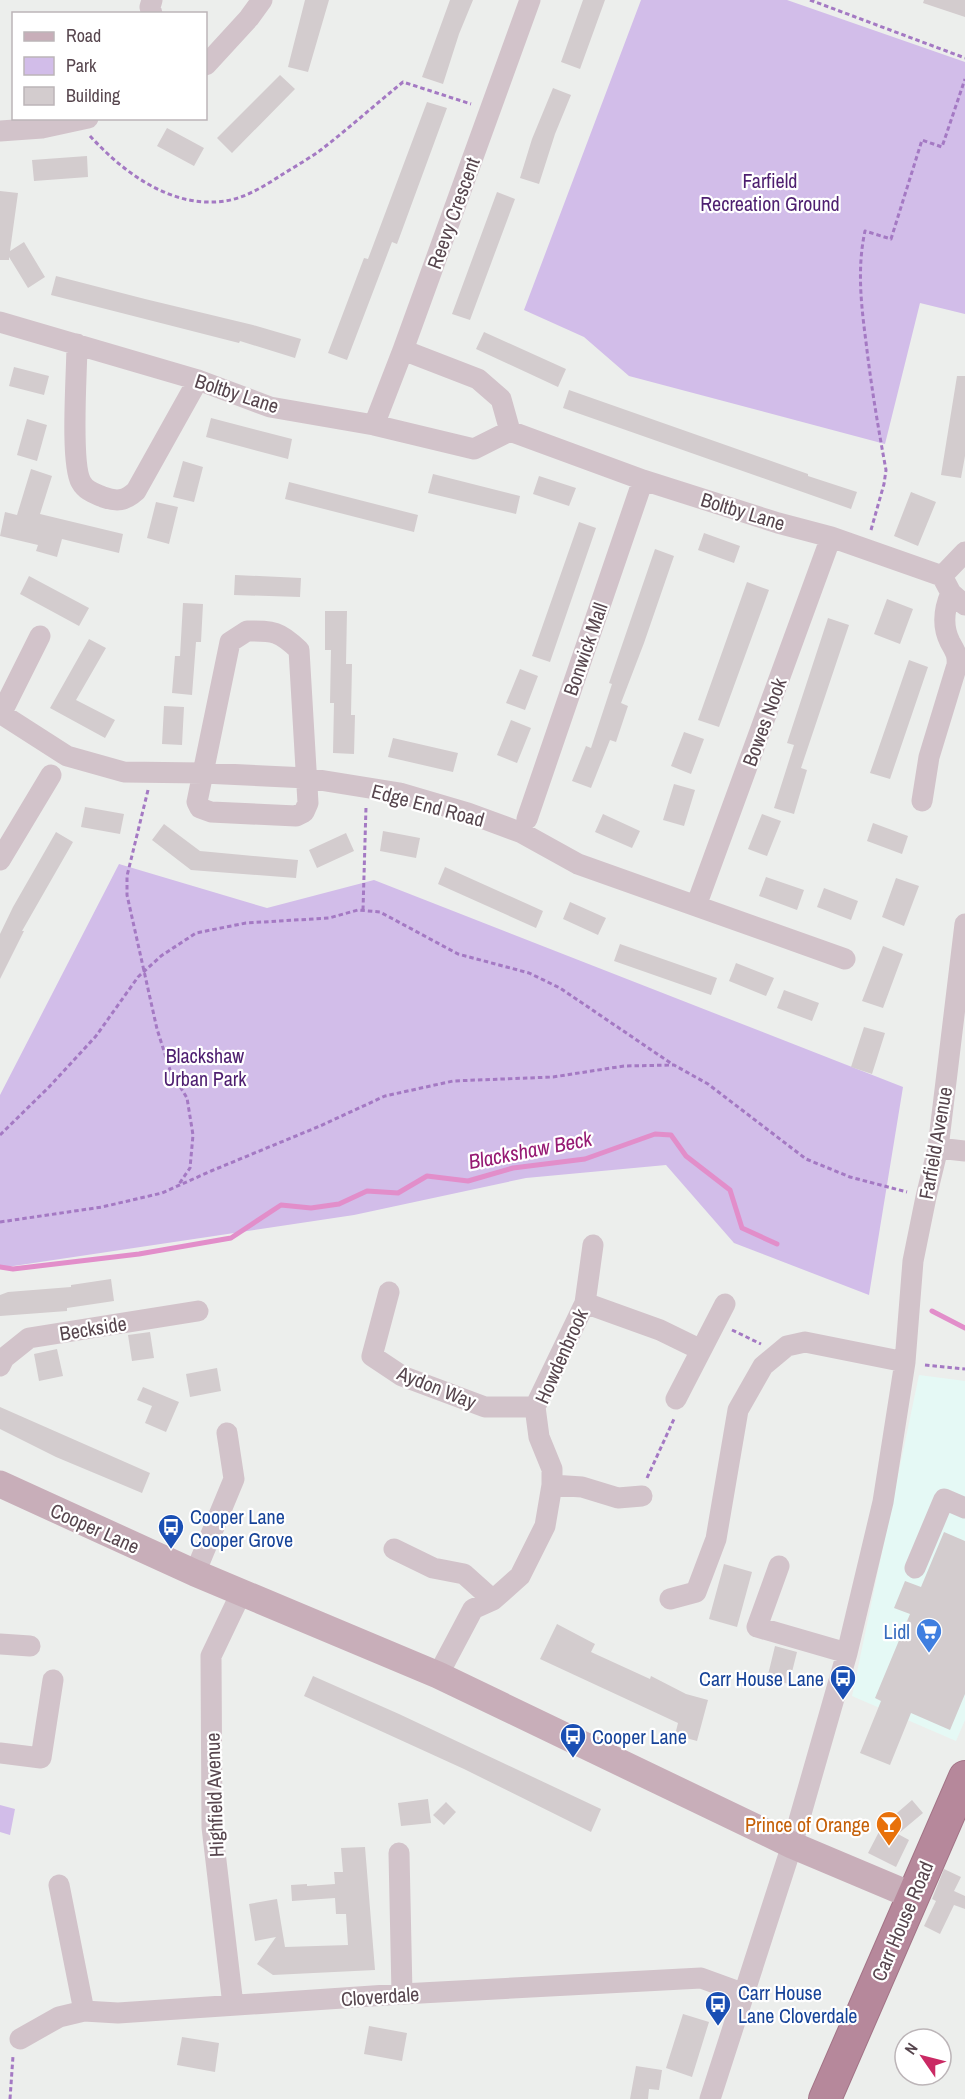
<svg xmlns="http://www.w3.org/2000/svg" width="965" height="2099" font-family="'Archivo Narrow',sans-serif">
<rect width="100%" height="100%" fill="#eceeec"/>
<path fill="#e5f9f5" d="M919,1375L965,1381V1720L956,1741L852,1696Z"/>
<path fill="#d2bde9" d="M641,0H787L965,62V314L920,303L885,444L629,376L584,337L524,310Z
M119,864L267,908L374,880L903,1087L869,1295L734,1243L666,1165L526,1178L354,1215L0,1268V1095Z
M0,1805L15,1809L10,1835L0,1832Z"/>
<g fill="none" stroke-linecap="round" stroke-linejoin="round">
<path stroke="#e28eca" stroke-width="5" d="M0,1267L13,1269L139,1254L231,1238L281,1205L311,1208L339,1204L367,1191L398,1193L427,1176L468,1181L513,1168L585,1159L655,1134L671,1135L686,1156L730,1190L742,1228L777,1244
M932,1311L965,1328"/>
</g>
<path fill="#d3ccce" d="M305,0H329L308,72L288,67Z
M450,0H473L459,34L443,84L422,77Z
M583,0H605L580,69L561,62Z
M924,0H965V17L923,3Z
M280,75L295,89L232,153L217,138Z
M553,88L571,95L555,134L539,184L520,178L532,139Z
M427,102L447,108L397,244L392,242L347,360L328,353L364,258L368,259Z
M167,128L204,148L194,166L157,146Z
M87,156L88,177L34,181L32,160Z
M0,191L18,193L10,251L24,242L45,277L28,288L9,257V260H0Z
M497,192L515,199L470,320L452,314Z
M56,276L145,299L253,325L301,339L295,358L240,341L239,343L51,295Z
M484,332L566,369L558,387L476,349Z
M14,367L49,376L44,395L9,386Z
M957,376H965V456L961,478L941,475Z
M569,390L808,474V476L857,492L851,509L563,408Z
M211,418L292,439L288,459L206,437Z
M27,419L47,425L37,461L17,455Z
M183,461L203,467L194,502L173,497Z
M31,469L52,476L40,514L123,534L119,553L62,539L57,557L36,551L38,545L0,536L5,512L17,515Z
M433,474L520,496L516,514L428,493Z
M539,476L576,488L569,506L533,494Z
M289,482L418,515L414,532L285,499Z
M911,492L936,502L918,546L894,536Z
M156,502L178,507L169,544L147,538Z
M579,522L596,528L550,662L532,656Z
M704,533L740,546L734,563L698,550Z
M655,549L674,556L644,643L621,703L628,706L616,742L610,740L591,788L572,781L586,746L591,748L612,684L609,683Z
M235,575L301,578L300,597L234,595Z
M29,576L89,608L79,626L20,594Z
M747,582L769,590L719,727L698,720Z
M887,599L913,609L900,644L874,634Z
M183,603L203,604L201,642H196L192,695L172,693L175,656H180Z
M325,611H347L346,664H352L351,715H355L354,754L333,753L334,703H330L331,650H325Z
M828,618L849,625L801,768L807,770L794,814L774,808L794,745L787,743Z
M89,639L106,648L76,700L115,720L105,738L50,708Z
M909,660L928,667L890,779L870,773Z
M520,669L538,676L525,710L506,703Z
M164,706L184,707L182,745L162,744Z
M511,720L531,728L517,763L497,755Z
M684,732L704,739L691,774L671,766Z
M393,738L458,753L453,772L388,757Z
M674,784L695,790L684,826L663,820Z
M85,807L124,814L120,834L81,827Z
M603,814L640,831L632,848L595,832Z
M762,814L781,821L767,856L748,849Z
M873,823L908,836L902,854L867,841Z
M164,824L200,851L298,860L296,878L191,870L152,840Z
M383,831L420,838L416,858L380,851Z
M56,832L73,842L22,931H24L0,979V934L13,907Z
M346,833L354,851L317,868L309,850Z
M445,867L543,911L536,928L438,884Z
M766,877L804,890L797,910L759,896Z
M896,878L919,886L904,926L882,917Z
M824,888L858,901L851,920L817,907Z
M570,902L606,918L598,935L563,919Z
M620,944L717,978L711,995L614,961Z
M883,946L903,954L883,1008L862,1001Z
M736,963L774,978L766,996L729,981Z
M784,990L819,1003L812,1021L777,1008Z
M864,1027L885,1033L872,1074L851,1067Z
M111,1279L114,1301L67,1308V1311L0,1316V1295L8,1292L71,1287V1285Z
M150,1332L154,1358L132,1361L128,1335Z
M57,1349L63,1376L39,1381L34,1354Z
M217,1368L221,1391L190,1397L186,1374Z
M143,1387L179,1402L166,1432L145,1423L152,1406L137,1400Z
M0,1407L150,1473L142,1493L56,1457L0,1429Z
M944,1532L965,1541V1694L950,1730L911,1713L890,1765L860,1753L881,1701L875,1698L910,1614L894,1608L905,1581L921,1587Z
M724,1564L752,1572L737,1627L709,1619Z
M557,1624L595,1644L591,1652L650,1679L651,1676L686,1694L708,1700L697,1741L675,1735L678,1723L540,1659Z
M775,1646L797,1652L789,1684L767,1679Z
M313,1676L399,1714L601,1809L591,1832L464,1769L304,1696Z
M428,1799L431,1823L401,1826L398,1803Z
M912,1800L923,1813L898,1834L909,1840L896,1867L868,1853L882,1826Z
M446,1802L456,1812L444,1825L433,1815Z
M365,1847L375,1970L273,1975L257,1964L276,1937L255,1941L249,1904L277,1899L285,1947L348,1945L346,1914H336L335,1898L292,1901L291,1885L307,1884V1886L335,1884L334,1872H343L341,1848Z
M944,1869L961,1877L954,1891L965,1896V1909L954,1905L940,1934L924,1926L936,1901L932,1899Z
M683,2014L709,2022L692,2077L666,2068Z
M369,2026L407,2033L402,2061L364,2054Z
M182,2037L219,2043L215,2072L177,2065Z
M636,2066L662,2070L659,2090L649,2089L648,2099H630Z"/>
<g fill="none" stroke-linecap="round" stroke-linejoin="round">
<g stroke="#a27386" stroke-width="34">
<path id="highway" d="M825,2099L965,1777"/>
</g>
<path stroke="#a479c3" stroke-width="3" stroke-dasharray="4.5 3" stroke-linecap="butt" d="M810,0L965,58
M90,136C124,173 172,209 225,201C246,198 266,185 283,174C296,166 310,158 322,149C349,128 376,104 403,82L471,104
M871,530L884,484L886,470C878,427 871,385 866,342C861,304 857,268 865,231L891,239L922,140L942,147L965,79
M148,790L127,876V895L157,1029L170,1070L187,1098L193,1135L190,1168L179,1184
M363,910L366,807
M0,1135L49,1087L96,1036L138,977L161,956L196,933L246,923L329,918L358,910L380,912L458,954L529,973L560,988L672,1064
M0,1222L102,1207L162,1193L211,1171L320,1126L385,1096L453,1081L553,1077L624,1066L674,1065L708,1084L806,1159L850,1177L907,1192
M732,1330L761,1344
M925,1365L965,1369
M647,1478L674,1419
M10,2099L13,2056"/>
<path stroke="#d2c3ca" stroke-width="21" d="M152,0L150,7L152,14
M206,65L249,18L262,0
M0,131L42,128L88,118
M0,322L198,380L270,407L374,425L474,449L510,431L643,480L778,523L831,537L942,576L951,593L965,605
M77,344C77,372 70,462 81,482C86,491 94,493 103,497C117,502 125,501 136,491L198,380
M403,350L478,379L501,399L510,431
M374,425L403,350L530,0
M942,576L965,552
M247,631C274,631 279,631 299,650L308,803L304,812L296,816L211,812L200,808L197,802L230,642Z
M0,713L67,756L124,772L203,773L307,778L400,793L468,813L522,833L578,864L845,959
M1,714L40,636
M922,801L929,757L957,665C958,655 955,651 950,642C942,626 944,609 951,593
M527,819L643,480
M0,860L51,775
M696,906L831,537
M938,1148L965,1151
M389,1292L372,1356L402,1376L485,1407H535
M585,1303L660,1330L701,1350
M0,1366L4,1358L29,1338L198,1311
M676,1399L725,1304
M552,1485L582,1487L618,1498L642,1496
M394,1549L433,1568L464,1574L493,1600
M779,1566L757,1627L847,1653
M915,1568L944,1499L965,1508
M195,1573L234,1479L227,1433
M670,1599L696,1592L716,1539L738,1410L763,1366L787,1346L805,1342L905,1362
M0,1644L30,1646
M438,1675L473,1609L493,1600L520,1576L545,1526L552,1485V1469L539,1437L535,1407L585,1303L593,1245
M0,1753L41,1758L53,1680
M399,1853L402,1994
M59,1885L84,2011
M233,2005L212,1827L211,1656L242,1591
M20,2039L59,2017L84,2011L118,2013L402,1994L701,1978L745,1994
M710,2099L792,1845L847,1653L883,1502L905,1362L913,1261L926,1197L938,1148L965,924"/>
<path stroke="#c8aeb9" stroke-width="27" d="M0,1484L195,1573L438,1675L792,1845L913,1896"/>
<use href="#highway" stroke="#b6889b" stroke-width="32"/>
</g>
<defs>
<g id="bus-pin" transform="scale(1.35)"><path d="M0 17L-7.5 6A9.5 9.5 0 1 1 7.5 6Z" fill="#1a4fb4" stroke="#fff"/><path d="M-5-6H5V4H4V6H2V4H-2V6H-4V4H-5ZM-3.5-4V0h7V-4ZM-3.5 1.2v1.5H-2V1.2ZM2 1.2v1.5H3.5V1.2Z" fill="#fff"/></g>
<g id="supermarket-pin" transform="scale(1.35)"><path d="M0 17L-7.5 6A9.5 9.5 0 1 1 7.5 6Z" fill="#3f7fe0" stroke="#fff"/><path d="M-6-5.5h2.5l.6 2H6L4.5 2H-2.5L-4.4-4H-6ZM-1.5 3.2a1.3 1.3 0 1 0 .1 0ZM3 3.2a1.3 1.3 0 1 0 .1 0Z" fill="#fff"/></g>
<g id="bar-pin" transform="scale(1.35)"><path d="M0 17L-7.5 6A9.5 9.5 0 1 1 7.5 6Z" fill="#e8710a" stroke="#fff"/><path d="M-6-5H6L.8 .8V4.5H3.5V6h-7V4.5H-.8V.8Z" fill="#fff"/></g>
</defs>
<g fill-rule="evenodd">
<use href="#bus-pin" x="171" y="1527"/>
<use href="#supermarket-pin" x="929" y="1631"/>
<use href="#bus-pin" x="843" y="1678"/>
<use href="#bus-pin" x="573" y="1736"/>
<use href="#bar-pin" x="889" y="1824"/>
<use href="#bus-pin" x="718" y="2004"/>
</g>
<g text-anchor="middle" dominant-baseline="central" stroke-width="4.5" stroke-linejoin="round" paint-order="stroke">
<g font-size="20" fill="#4e1f70" stroke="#fff">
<text x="770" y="180">Farfield<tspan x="770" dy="23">Recreation Ground</tspan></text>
<text x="205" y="1055">Blackshaw<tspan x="205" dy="23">Urban Park</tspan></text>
</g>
<g font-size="20" fill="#57464e" stroke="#fff">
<text transform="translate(453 213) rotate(-70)">Reevy Crescent</text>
<text transform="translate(237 393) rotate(18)">Boltby Lane</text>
<text transform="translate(743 511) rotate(17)">Boltby Lane</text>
<text transform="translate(585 649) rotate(-71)">Bonwick Mall</text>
<text transform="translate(764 722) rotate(-70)">Bowes Nook</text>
<text transform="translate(428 805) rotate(15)">Edge End Road</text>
<text transform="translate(935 1143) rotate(-80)">Farfield Avenue</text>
<text transform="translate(93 1328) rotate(-9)">Beckside</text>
<text transform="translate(561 1356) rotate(-66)">Howdenbrook</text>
<text transform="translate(437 1387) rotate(22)">Aydon Way</text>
<text transform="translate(95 1528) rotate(24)">Cooper Lane</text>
<text transform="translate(214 1795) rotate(-92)">Highfield Avenue</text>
<text transform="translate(902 1921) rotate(-67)">Carr House Road</text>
<text transform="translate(380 1996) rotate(-4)">Cloverdale</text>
</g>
<g font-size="20" fill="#164399" stroke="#fff" text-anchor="start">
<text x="190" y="1516">Cooper Lane<tspan x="190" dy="23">Cooper Grove</tspan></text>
<text x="824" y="1678" text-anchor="end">Carr House Lane</text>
<text x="592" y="1736">Cooper Lane</text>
<text x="738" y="1992">Carr House<tspan x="738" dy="23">Lane Cloverdale</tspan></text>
</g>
<g font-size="20" fill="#366cbe" stroke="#fff" text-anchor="end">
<text x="910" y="1631">Lidl</text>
</g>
<g font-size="20" fill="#c56008" stroke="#fff" text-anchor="end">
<text x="870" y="1824">Prince of Orange</text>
</g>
<g font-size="21" font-style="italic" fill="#961a73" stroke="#fff">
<text transform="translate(530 1150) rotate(-11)">Blackshaw Beck</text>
</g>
</g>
<rect x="12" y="12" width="195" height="108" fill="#ffffff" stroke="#bcb5b8" stroke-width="1.5"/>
<rect x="24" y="32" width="30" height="9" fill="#c8aeb9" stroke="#bcb5b8" stroke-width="1.5"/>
<text x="66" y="42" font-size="18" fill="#57464e">Road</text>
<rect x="24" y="57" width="30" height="18" fill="#d2bde9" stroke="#bcb5b8" stroke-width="1.5"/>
<text x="66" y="72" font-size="18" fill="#57464e">Park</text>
<rect x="24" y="87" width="30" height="18" fill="#d3ccce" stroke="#bcb5b8" stroke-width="1.5"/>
<text x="66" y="102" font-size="18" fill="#57464e">Building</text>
<g transform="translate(923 2057) rotate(305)"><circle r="28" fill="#ffffff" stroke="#bcb5b8" stroke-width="1.5"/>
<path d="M0-4.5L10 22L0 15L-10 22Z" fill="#ca2a64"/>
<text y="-9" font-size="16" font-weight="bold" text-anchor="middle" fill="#57464e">N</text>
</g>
</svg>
